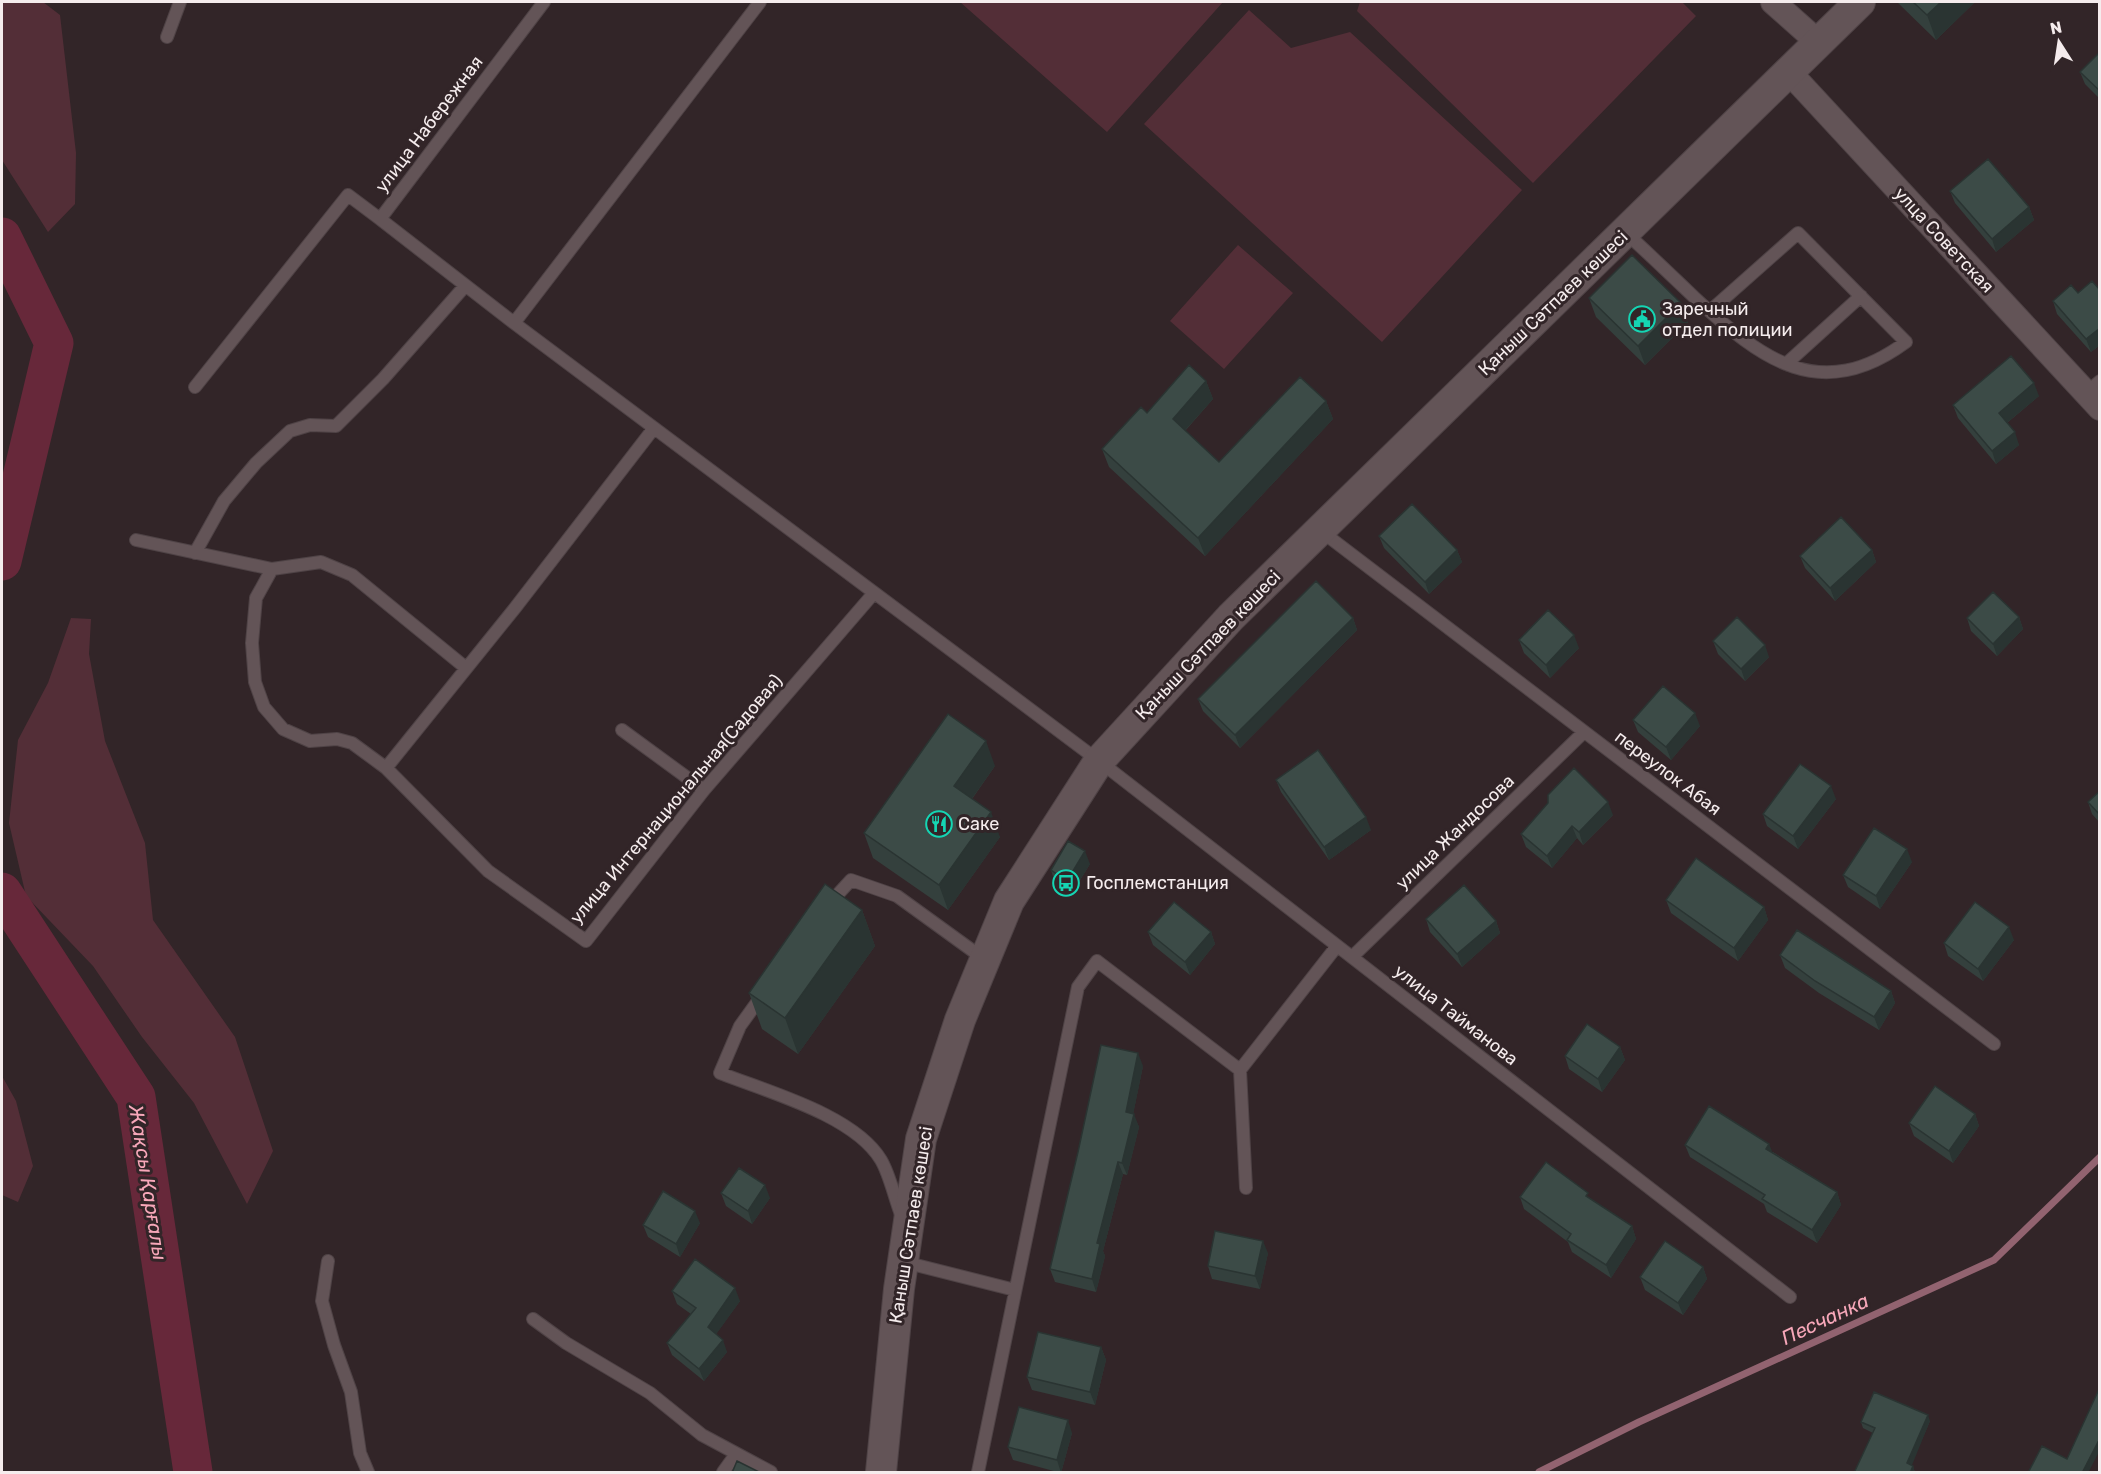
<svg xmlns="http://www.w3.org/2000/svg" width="2101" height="1474" font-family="Rubik,sans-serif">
<rect width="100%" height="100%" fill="#322528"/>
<path fill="#532e37" d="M2,2H43L60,15L76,153L75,204L48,232L2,160Z
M960,2H1223L1107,132Z
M1360,2H1682L1696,16L1533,183L1357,11Z
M1249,10L1291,48L1350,32L1522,190L1382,342L1144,124Z
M1238,245L1293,293L1224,369L1170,321Z
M71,618L91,619L89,654L105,741L145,843L153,920L235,1037L273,1151L247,1204L194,1103L142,1037L93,966L26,896L9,823L18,740L48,683Z
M2,1076L16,1101L33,1166L18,1202L2,1195Z"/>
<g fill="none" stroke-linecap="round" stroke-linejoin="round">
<path stroke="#926370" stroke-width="7" d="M1539,1472L1639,1422L1994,1260L2100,1157"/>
<path stroke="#67283a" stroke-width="39" d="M2,237L54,343L2,561
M2,892L136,1097L193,1472"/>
<g stroke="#4f4346" stroke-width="14">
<path id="service" d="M760,2L514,323L1099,761L1790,1297
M167,37L180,2
M1625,232C1649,254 1672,276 1695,298C1762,360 1821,405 1906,342L1798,233L1710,311
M514,323L380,219L544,2
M1786,364L1861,296
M195,387L348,195L380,219
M2086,393L2100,381
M654,428L515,608L386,768L488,871L586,941L704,790L874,593
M1321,531L1994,1044
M136,540L272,569L256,598L252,643L255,682L264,707L283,729L310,741L337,739L352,743L386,768
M195,553L224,501L256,463L290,431L310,425L336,426L383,379L465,286
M272,569L321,562L352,575L466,668
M622,730L704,790
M828,905L851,880L897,896L984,959
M1352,957L1584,732
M763,994L740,1026L720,1073C768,1092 854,1115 881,1160C890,1175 895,1200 902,1217
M1246,1188L1240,1070L1337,946
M328,1261L322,1301L334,1345L351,1392L360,1453L368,1472
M904,1262L1015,1290
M533,1319L566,1343L650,1393L702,1435L771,1472
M723,1472L736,1454
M978,1472L1078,987L1097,961L1240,1070"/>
</g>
<g stroke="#4f4346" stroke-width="26">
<path id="minor" d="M1773,2L1818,42
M1789,72L2100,408"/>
</g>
<g stroke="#4f4346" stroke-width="32">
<path id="tertiary" d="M881,1472L899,1289L921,1139L960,1020L1009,901L1099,761L1231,617L1860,2"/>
</g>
<use href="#service" stroke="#635457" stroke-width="12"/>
<use href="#minor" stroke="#635457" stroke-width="24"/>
<use href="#tertiary" stroke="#635457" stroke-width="30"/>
</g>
<path fill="#34403d" d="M1897,2H1975L1936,40Z
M2100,52V99L2085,84L2080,72Z
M1950,191L2029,207L2034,220L1996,252L1955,203Z
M2100,290V345L2091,352L2057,314L2053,301L2078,293Z
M1589,298L1681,303L1688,322L1645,365L1596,317Z
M1206,381L1213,399L1185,431L1219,462L1326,401L1333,419L1205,556L1109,467L1102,449L1147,413Z
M2039,396L2007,423L2019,445L1996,464L1958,418L1953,405Z
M1379,536L1457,550L1462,562L1429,594L1384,548Z
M1872,550L1876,562L1835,601L1805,568L1800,556Z
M2019,617L2023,629L1997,656L1971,631L1967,618Z
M1353,618L1357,630L1240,748L1203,711L1198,699Z
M1519,640L1579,648L1550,678L1524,653Z
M1713,641L1769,657L1745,681L1718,654Z
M1633,720L1700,726L1671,760L1638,732Z
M995,766L972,799L1000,837L948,910L873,858L864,833Z
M1276,780L1371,830L1329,860L1281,792Z
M2100,791V823L2092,814L2088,802Z
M1836,799L1798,849L1767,826L1763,814Z
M1613,815L1583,845L1577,838L1552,868L1526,847L1521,834Z
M1912,862L1880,909L1848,887L1843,875Z
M1090,864L1072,893L1055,883L1051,870Z
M1666,900L1764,907L1768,920L1738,961L1671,913Z
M862,910L875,946L798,1054L762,1029L749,993Z
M1426,919L1496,921L1500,933L1462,967L1430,932Z
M1148,932H1211L1215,944L1190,975L1153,945Z
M2014,940L1983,981L1948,956L1944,943Z
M1780,955L1891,991L1895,1003L1879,1030L1819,993L1785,968Z
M1620,1047L1625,1060L1602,1092L1569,1069L1565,1056Z
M1143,1066L1133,1114L1139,1127L1127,1175L1123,1174L1103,1251L1105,1256L1096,1292L1055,1282L1050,1269Z
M1975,1114L1979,1126L1953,1163L1914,1136L1909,1123Z
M1685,1145L1773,1152L1837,1192L1841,1205L1817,1243L1767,1212L1764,1204L1690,1157Z
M721,1193L770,1198L752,1224L726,1206Z
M1520,1197L1591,1200L1632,1226L1636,1239L1611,1278L1572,1252L1568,1242L1524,1209Z
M700,1223L680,1257L648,1237L643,1225Z
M1268,1253L1260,1289L1212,1279L1208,1266Z
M1703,1267L1707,1279L1683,1315L1645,1290L1640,1277Z
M672,1291L740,1301L716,1334L727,1352L704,1381L672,1355L667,1343L691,1314L677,1304Z
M1101,1347L1106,1360L1095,1405L1032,1390L1027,1377Z
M1930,1421L1911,1465L1913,1466L1915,1473H1854L1873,1433L1863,1428L1861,1422Z
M1072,1433L1061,1473L1013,1460L1008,1447Z"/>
<path fill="#2a3432" d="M1941,2H1975L1936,40L1927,15Z
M2029,207L2034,220L1996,252L1992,239Z
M1681,303L1688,322L1645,365L1638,346Z
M2100,328V345L2091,352L2086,339Z
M1206,381L1213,399L1179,437L1173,419Z
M2034,383L2039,396L2003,426L1999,413Z
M1326,401L1333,419L1205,556L1198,538Z
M2015,432L2019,445L1996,464L1992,451Z
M1457,550L1462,562L1429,594L1425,582Z
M1872,550L1876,562L1835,601L1830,588Z
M2019,617L2023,629L1997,656L1993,644Z
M1353,618L1357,630L1240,748L1235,735Z
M1574,635L1579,648L1550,678L1546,665Z
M1765,645L1769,657L1745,681L1741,669Z
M1695,713L1700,726L1671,760L1666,747Z
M986,741L995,766L963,811L954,786Z
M1831,786L1836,799L1798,849L1793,836Z
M1608,802L1613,815L1583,845L1579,832Z
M991,812L1000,837L948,910L939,885Z
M1366,817L1371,830L1329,860L1324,847Z
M1572,826L1577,838L1552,868L1547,856Z
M1907,849L1912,862L1880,909L1876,896Z
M1085,851L1090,864L1072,893L1067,881Z
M1764,907L1768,920L1738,961L1734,948Z
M862,910L875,946L798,1054L785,1018Z
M1496,921L1500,933L1462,967L1457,954Z
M2009,927L2014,940L1983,981L1978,969Z
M1211,932L1215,944L1190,975L1185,962Z
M1891,991L1895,1003L1879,1030L1874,1017Z
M1620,1047L1625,1060L1602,1092L1598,1079Z
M1138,1053L1143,1066L1131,1125L1126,1112Z
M1134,1114L1139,1127L1127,1175L1122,1163Z
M1975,1114L1979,1126L1953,1163L1949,1151Z
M1769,1144L1774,1156L1766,1149Z
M1118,1162L1123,1174L1103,1251L1105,1256L1096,1292L1092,1279L1097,1243Z
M765,1185L770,1198L752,1224L748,1211Z
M1837,1192L1841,1205L1817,1243L1812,1230Z
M695,1211L700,1223L680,1257L676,1244Z
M1632,1226L1636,1239L1611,1278L1606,1265Z
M1263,1241L1268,1253L1260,1289L1255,1276Z
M1703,1267L1707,1279L1683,1315L1678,1303Z
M735,1288L740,1301L712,1340L708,1327Z
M723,1340L727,1352L704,1381L699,1369Z
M1101,1347L1106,1360L1095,1405L1090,1392Z
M1928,1415L1930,1421L1910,1470L1907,1463Z
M1068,1420L1072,1433L1061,1473L1057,1460Z
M2098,1442L2100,1450L2088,1473H2082Z
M1913,1466L1915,1472L1910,1473Z"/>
<path fill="#3c4b47" stroke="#2a3432" stroke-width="1.5" d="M1913,2H1941L1927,15Z
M2100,52V91L2080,72Z
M1988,159L2029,207L1992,239L1950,191Z
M1632,255L1681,303L1638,346L1589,298Z
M2092,281L2100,290V328L2086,339L2053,301L2071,285L2078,293Z
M2011,356L2034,383L1999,413L2015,432L1992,451L1953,405Z
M1189,365L1206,381L1173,419L1219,462L1300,377L1326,401L1198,538L1102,449L1141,407L1147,413Z
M1412,504L1457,550L1425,582L1379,536Z
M1841,517L1872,550L1830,588L1800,556Z
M1316,581L1353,618L1235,735L1198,699Z
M1993,592L2019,617L1993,644L1967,618Z
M1548,610L1574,635L1546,665L1519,640Z
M1737,617L1765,645L1741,669L1713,641Z
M1663,686L1695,713L1666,747L1633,720Z
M948,714L986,741L954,786L991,812L939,885L864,833Z
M1318,750L1366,817L1324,847L1276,780Z
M1800,764L1831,786L1793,836L1763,814Z
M1574,768L1608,802L1579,832L1572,826L1547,856L1521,834L1548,803V795Z
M2100,791V815L2088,802Z
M1874,828L1907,849L1876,896L1843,875Z
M1068,841L1085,851L1067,881L1051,870Z
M1696,858L1764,907L1734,948L1666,900Z
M825,884L862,910L785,1018L749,993Z
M1464,885L1496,921L1457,954L1426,919Z
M1174,902L1211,932L1185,962L1148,932Z
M1975,902L2009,927L1978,969L1944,943Z
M1797,930L1891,991L1874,1017L1815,981L1780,955Z
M1587,1024L1620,1047L1598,1079L1565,1056Z
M1101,1045L1138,1053L1126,1112L1134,1114L1122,1163L1118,1162L1097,1243L1100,1244L1092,1279L1050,1269L1078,1152Z
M1935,1086L1975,1114L1949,1151L1909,1123Z
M1709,1106L1769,1144L1766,1149L1837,1192L1812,1230L1762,1199L1765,1195L1685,1145Z
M1546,1162L1588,1193L1586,1196L1632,1226L1606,1265L1567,1240L1571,1234L1520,1197Z
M739,1168L765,1185L748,1211L721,1193Z
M663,1191L695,1211L676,1244L643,1225Z
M1215,1231L1263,1241L1255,1276L1208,1266Z
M1665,1241L1703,1267L1678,1303L1640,1277Z
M695,1259L735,1288L708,1327L723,1340L699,1369L667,1343L696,1308L672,1291Z
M1038,1332L1101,1347L1090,1392L1027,1377Z
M2100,1387V1443L2098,1442L2082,1473H2028L2042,1446L2067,1459Z
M1874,1392L1928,1415L1907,1463L1913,1466L1910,1473H1854L1875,1428L1861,1422Z
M1019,1407L1068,1420L1057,1460L1008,1447Z
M737,1461L761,1473H732Z"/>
<defs>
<g id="civic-ring" transform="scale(1.35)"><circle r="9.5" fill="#322528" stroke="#15d5b3" stroke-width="1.5"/><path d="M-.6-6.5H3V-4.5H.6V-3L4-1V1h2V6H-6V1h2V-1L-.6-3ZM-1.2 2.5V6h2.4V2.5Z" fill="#15d5b3"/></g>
<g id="restaurant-ring" transform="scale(1.35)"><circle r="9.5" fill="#322528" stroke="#15d5b3" stroke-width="1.5"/><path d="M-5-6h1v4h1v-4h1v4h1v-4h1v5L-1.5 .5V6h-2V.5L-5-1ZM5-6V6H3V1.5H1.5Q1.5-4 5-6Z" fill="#15d5b3"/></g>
<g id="bus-ring" transform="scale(1.35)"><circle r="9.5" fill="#322528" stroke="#15d5b3" stroke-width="1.5"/><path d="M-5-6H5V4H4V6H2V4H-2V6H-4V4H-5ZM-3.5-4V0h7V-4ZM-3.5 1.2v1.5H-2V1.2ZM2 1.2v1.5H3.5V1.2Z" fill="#15d5b3"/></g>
</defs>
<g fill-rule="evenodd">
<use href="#civic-ring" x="1642" y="319"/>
<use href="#restaurant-ring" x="939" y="824"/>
<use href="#bus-ring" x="1066" y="883"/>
</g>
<g text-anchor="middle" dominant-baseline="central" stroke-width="6" stroke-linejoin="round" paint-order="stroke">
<g font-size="18" fill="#f5eced" stroke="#322528">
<text transform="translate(429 124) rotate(-53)">улица Набережная</text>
<text transform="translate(1944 240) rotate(47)">улца Советская</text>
<text transform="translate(1553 303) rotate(-44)">Қаныш Сәтпаев көшесі</text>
<text transform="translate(1208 645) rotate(-46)">Қаныш Сәтпаев көшесі</text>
<text transform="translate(1668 773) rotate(37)">переулок Абая</text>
<text transform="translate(676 799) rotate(-50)">улица Интернациональная(Садовая)</text>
<text transform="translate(1455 832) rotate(-44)">улица Жандосова</text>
<text transform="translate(1456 1015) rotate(38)">улица Тайманова</text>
<text transform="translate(911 1225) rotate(-81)">Қаныш Сәтпаев көшесі</text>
</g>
<g font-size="18" fill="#f5eced" stroke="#322528" text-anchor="start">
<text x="1662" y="309">Заречный<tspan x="1662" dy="21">отдел полиции</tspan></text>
<text x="958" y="824">Саке</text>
<text x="1086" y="883">Госплемстанция</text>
</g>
<g font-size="20" font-style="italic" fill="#f7a7b9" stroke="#322528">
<text transform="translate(148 1182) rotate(81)">Жақсы Қарғалы</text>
<text transform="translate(1825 1319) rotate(-25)">Песчанка</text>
</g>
</g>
<rect width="2101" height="1474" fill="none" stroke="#f5eced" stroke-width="6"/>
<g transform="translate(2059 42) rotate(348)" stroke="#322528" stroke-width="4.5" paint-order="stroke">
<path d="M0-4.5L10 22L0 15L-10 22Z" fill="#f5eced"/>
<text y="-9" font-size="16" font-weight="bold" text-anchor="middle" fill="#f5eced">N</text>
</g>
</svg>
